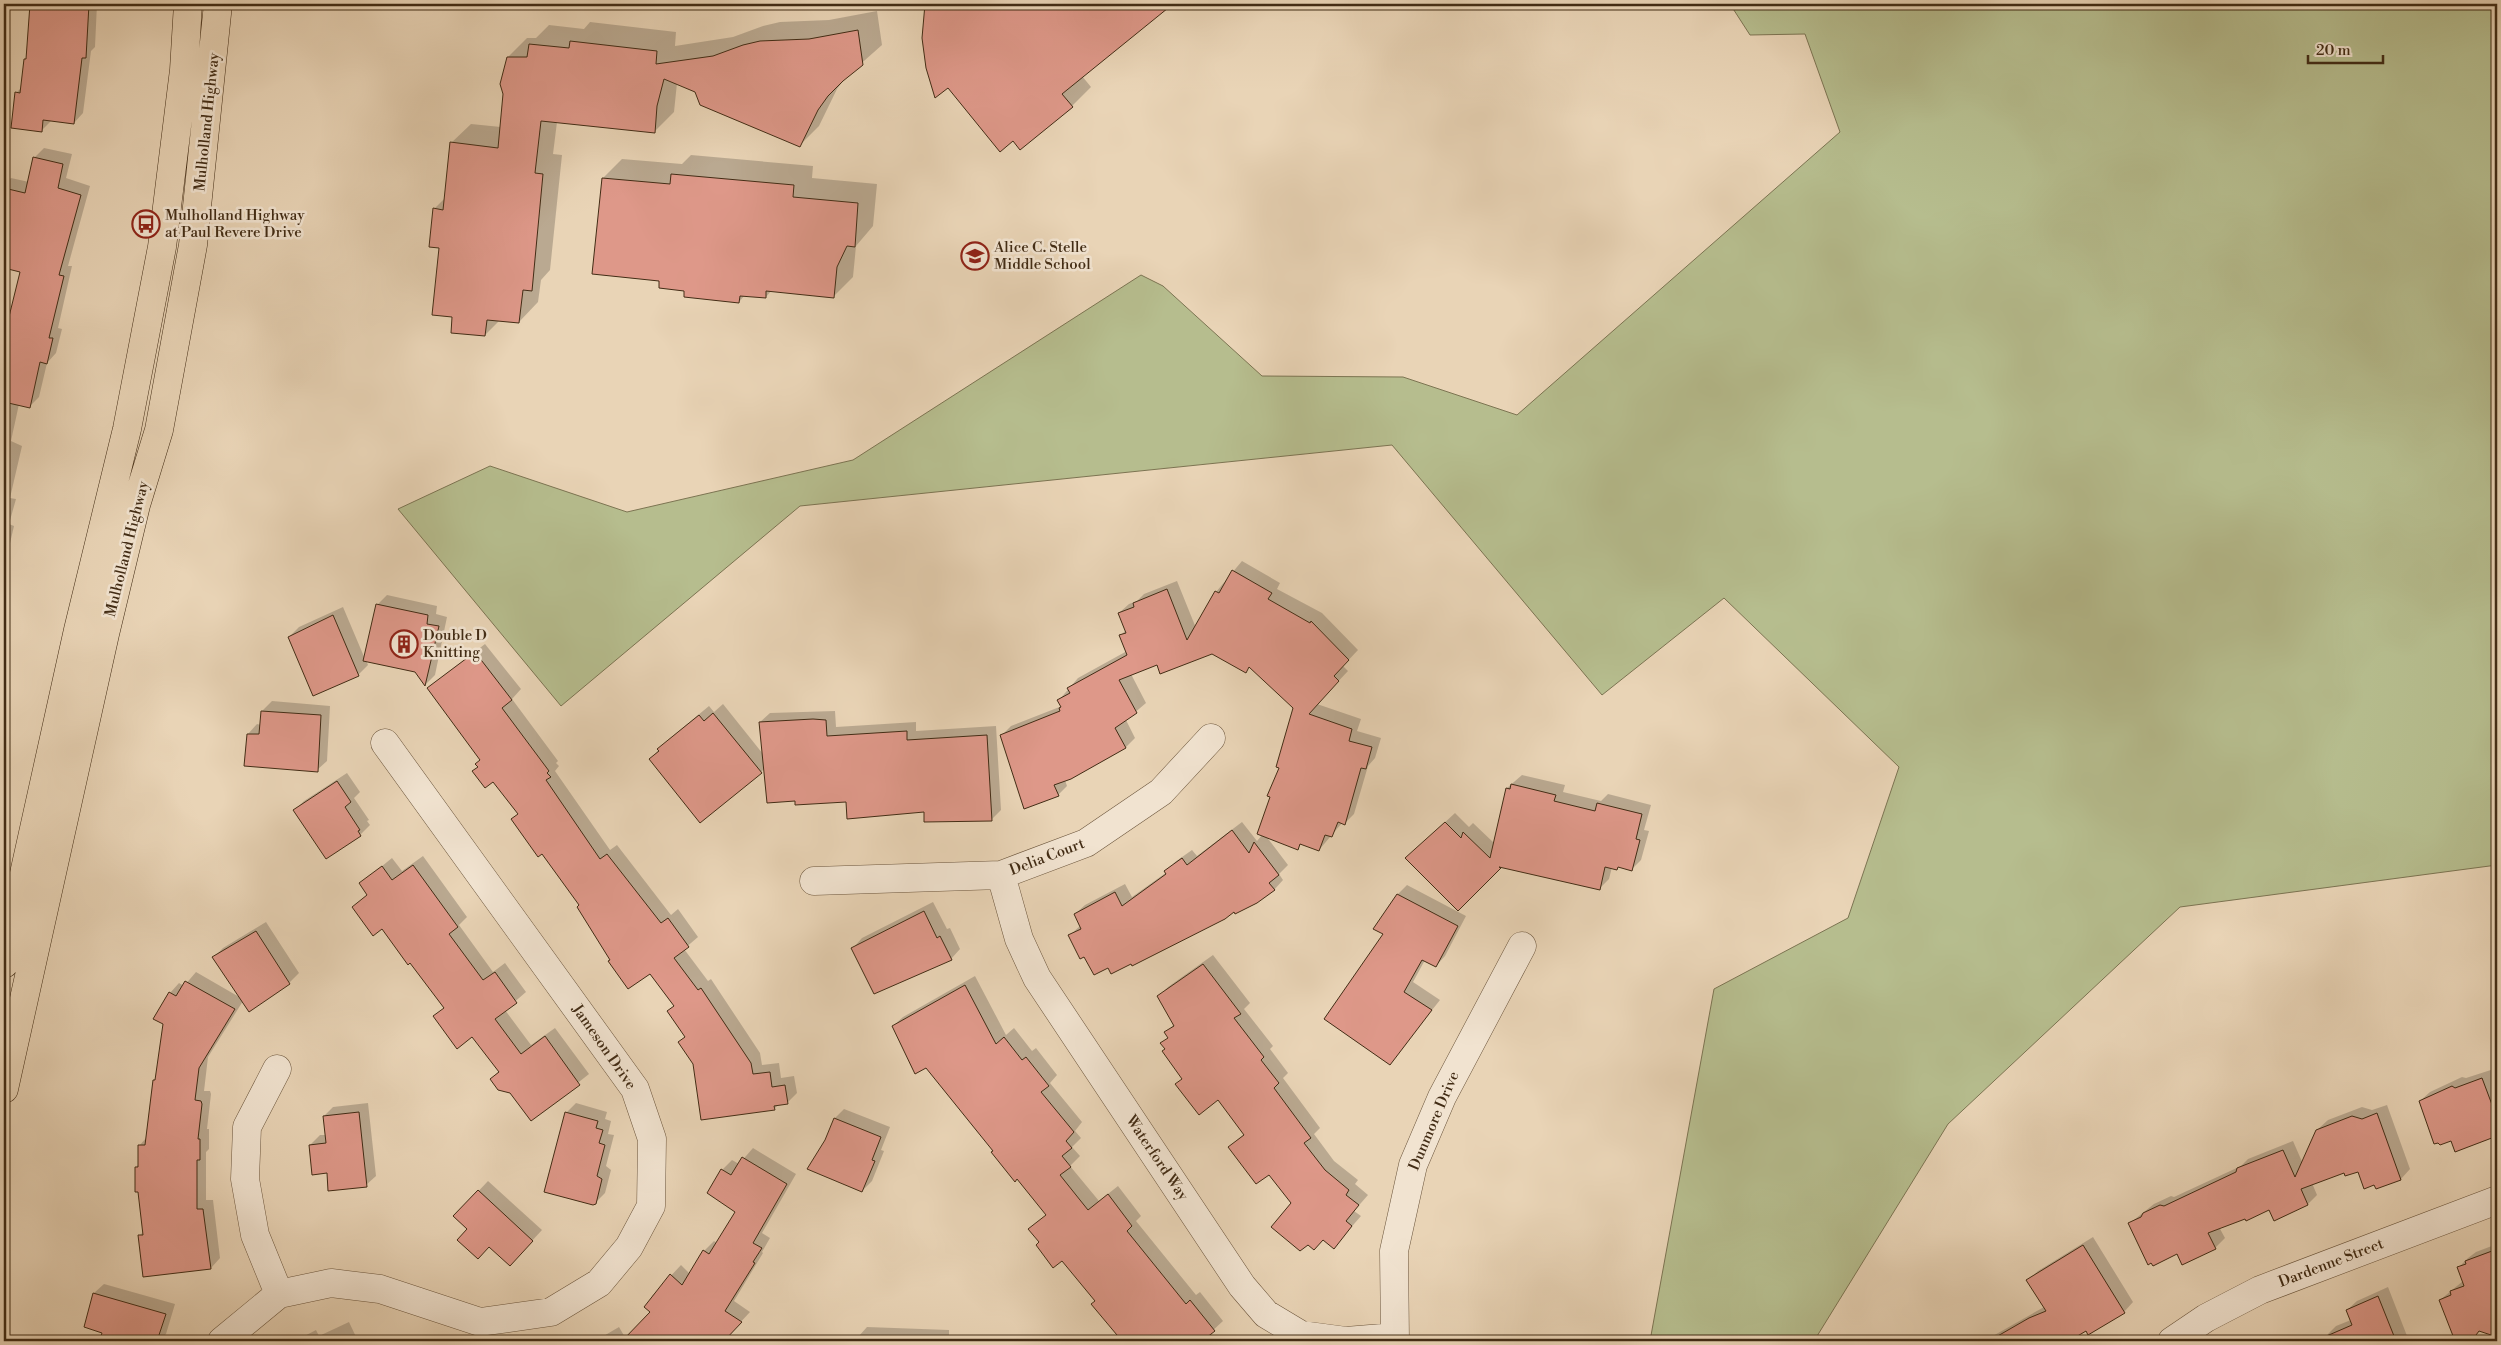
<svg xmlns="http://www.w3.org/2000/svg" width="2501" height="1345" font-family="'Libre Bodoni',serif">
<rect width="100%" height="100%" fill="#e9d4b6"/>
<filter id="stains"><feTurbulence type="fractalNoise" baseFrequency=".004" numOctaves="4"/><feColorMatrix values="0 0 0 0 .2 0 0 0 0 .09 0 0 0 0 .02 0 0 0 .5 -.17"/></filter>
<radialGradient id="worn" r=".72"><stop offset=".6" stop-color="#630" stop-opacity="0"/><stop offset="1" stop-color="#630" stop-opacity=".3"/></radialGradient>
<path fill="#b6bd8e" stroke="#7c7452" d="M1730,4H2497V865L2180,907L1948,1124L1814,1341H1650L1714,989L1848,918L1899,767L1724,598L1602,695L1392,445L800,506L561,706L398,509L490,466L627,512L853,460L1141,275L1163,286L1262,376L1403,377L1517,415L1840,132L1805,34L1750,35Z"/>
<path fill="#0003" d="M32,4H97L95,47L91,51L83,113L74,123L52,120L42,130L16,93L22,87L25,59L27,57Z
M927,4H1171L1082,76L1091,87L1072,106L923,38Z
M877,11L882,45L847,76L837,89L819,126L800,145L677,83L674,112L654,132L557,122L553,154L562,155L550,270L541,280L538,302L519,322L500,320L485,335L454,316L434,209L445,198L451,143L471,124L501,127L508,57L527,38H536L549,25L584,29L590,22L676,32L675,46L733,37L763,26L780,22L829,20Z
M44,148L72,154L66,178L90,186L68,266H72L58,328L62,329L56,353L47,363L39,397L29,407L19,404L11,441L22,446L10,498L16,499L9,524L14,526L4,569V316L10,317L21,271L4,267V185L11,178L29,182L34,158Z
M691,155L813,166L812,178L877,184L873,226L856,246L853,277L833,297L772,290L766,297L745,295L739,302L686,290L661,280L603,178L622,159L682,164Z
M1242,561L1280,583L1277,589L1322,613L1358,650L1343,666L1348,671L1317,704L1361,719L1357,731L1381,738L1375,758L1368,766L1354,814L1344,824L1342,823L1319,850L1302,843L1297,848L1266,836L1288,865L1279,874L1283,880L1274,890L1234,910L1108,967L1084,955L1069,936L1081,925L1075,914L1085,905L1125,884L1132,897L1167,872L1175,862L1192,850L1197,856L1242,822L1257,841L1262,835L1294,708L1250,667L1245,671L1212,652L1158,664L1131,674L1146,703L1126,720L1135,738L1126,747L1065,780L1067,786L1058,795L1001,736L1011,726L1062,706L1059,700L1078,678L1127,651L1121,635L1126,630L1119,613L1129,604L1137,601L1144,594L1177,581L1196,628L1216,592Z
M387,595L437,606L436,614L447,617L435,675L426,684L416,671L366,660L368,665L358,675L289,637L299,627L343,607L365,659L377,605Z
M485,644L521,689L512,699L558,761L556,763L559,766L555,771L610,850L617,845L671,915L678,909L698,937L684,949L708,981L711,979L760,1053L762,1065L779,1063L781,1078L794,1076L797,1093L787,1103L779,1104L774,1109L695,1064L680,1042L686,1036L669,1011L675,1005L650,972L612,960L580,905L542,853L513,819L519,813L493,780L479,767L481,759L428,688Z
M272,701L330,706L327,761L317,770L248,734L257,724L261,725L262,711Z
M723,704L763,754L760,722L770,713L835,711L836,727L916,722V731L996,726L1001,810L991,820L847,801L796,800L765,768L761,772L650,759L668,740L709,706L714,712Z
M347,773L360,792L354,798L369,820L367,821L370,825L360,835L295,810L304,801Z
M1522,775L1565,785L1563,792L1601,801L1608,794L1651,805L1644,830L1649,831L1641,860L1632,869L1619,866L1612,867L1609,879L1599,889L1501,866L1458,909L1416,849L1455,813L1469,827L1473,823L1494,843L1507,788Z
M423,856L467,917L459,925L493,972L505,963L526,992L505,1010L531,1045L555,1028L589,1074L531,1120L511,1092L491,1079L499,1071L473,1035L435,1017L445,1007L383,928L353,907L368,894L360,884L392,858L402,871Z
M1407,885L1466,916L1445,956L1436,966L1425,960L1413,982L1440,1000L1390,1063L1384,933L1375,928L1398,894Z
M933,902L947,929L950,928L960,949L951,959L853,948L862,938Z
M266,922L299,973L289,983L249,1010L243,1001L208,1057L204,1091H210L211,1094L207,1129H209V1149L206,1152V1200H213L220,1258L211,1268L139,1236L144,1231L136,1167L139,1164V1146L147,1137L154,1080L156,1078L170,993L179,983L184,986L196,972L241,998L214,957L223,948Z
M1213,955L1250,1003L1244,1009L1273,1046L1270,1049L1288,1073L1283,1078L1320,1128L1314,1134L1334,1161L1358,1180L1355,1184L1368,1195L1354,1211L1361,1216L1334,1247L1324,1239L1314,1249L1308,1243L1292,1203L1269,1173L1229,1147L1245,1133L1218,1099L1183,1079L1162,1043L1169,1037L1166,1033L1174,1024L1158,997L1168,987Z
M975,976L1006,1035L1014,1028L1032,1051L1036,1048L1057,1075L1050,1083L1082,1122L1075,1131L1081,1138L1072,1147L1080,1156L1070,1166L1099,1201L1118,1186L1141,1216L1136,1221L1196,1295L1200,1292L1223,1321L1210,1333L1218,1341H1124L1093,1304L1096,1301L1063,1259L1040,1242L1030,1229L1047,1214L893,1026L903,1017Z
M2497,1068V1135L2456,1150L2452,1140L2420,1101L2430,1092L2462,1077L2466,1078Z
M368,1103L376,1176L366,1185L328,1172L310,1145L320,1135H326L324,1116L333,1107Z
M576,1103L607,1112L605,1119L611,1121L608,1134L614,1135L606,1166L611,1170L605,1193L595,1203L566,1113Z
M2387,1105L2410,1169L2401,1179L2376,1187L2359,1170L2345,1171L2312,1183L2317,1195L2308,1204L2275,1220L2269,1208L2219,1227L2225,1238L2215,1248L2177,1253L2130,1223L2154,1204L2171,1196L2174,1197L2241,1166L2248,1159L2293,1141L2303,1164L2317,1130L2328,1120L2362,1107L2372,1110Z
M844,1109L890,1127L881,1150L884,1151L872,1181L862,1191L826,1141L835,1118Z
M753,1148L796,1174L762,1233L770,1238L762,1252L763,1253L734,1301L750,1312L737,1326L718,1341H667L644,1320L651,1312L654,1298L652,1296L681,1265L690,1274L704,1251L714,1241L717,1243L737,1211L722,1170L732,1160L739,1164Z
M488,1181L542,1230L519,1255L469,1229L455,1216Z
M2093,1237L2133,1302L2124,1312L2067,1341H1984L2044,1307L2028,1280L2038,1271Z
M2497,1244V1328L2495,1330H2481L2473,1338L2456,1341L2440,1300L2463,1281L2458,1268L2468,1258L2476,1252Z
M104,1284L175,1304L166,1334L158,1341L136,1339V1341H101L103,1332L85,1326L94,1293Z
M2388,1287L2409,1341H2328L2326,1336L2336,1326L2351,1320L2347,1310L2357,1301Z
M349,1322L358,1341H295L316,1330L319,1336Z
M641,1323L651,1341H595L619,1327L626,1339Z
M867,1327L949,1330V1341H858V1337Z"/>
<path fill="#de9889" stroke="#422c15" d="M30,4H89L86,58H82L74,124L43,120L42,132L11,128L15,92L20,93L24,59H26Z
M925,4H1173L1062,94L1073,107L1020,150L1013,141L1000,152L948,88L935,98L926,68L922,38Z
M858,30L863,65L843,81L828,96L818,110L800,147L700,105L695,92L664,79L657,106L655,133L541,121L535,173L543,174L532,291L523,290L519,323L487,320L485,336L451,333L452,317L432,315L439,248L429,247L433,208L443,210L450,142L498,148L503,94L500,84L507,57H527L529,44L569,48L570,41L657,51L656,64L713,56L743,45L760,41L809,39Z
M33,157L63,164L58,188L81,195L59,275L64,276L49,338H53L47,364L40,362L30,408L4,402V337L20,272L4,268V188L25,193Z
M671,174L794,185L793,197L858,203L855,247L847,246L837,267L834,298L766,291V298L740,296L739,303L684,297V291L659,288V281L592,274L602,178L670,184Z
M1232,570L1272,593L1268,599L1310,623L1311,621L1349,660L1334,676L1339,681L1309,714L1352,729L1349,741L1372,747L1366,769L1361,768L1345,825L1338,822L1332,837L1325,835L1319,851L1300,844L1298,850L1257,834L1270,797L1267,796L1279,768L1276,767L1293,708L1249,667L1246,673L1212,654L1160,674L1157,665L1119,680L1137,713L1115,728L1126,748L1071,779L1054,785L1059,796L1024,809L1000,735L1060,711L1059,708L1061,707L1057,700L1070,693L1067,688L1127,655L1119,635L1126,633L1118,613L1134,607L1133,603L1167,589L1187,640L1215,591L1219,593Z
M376,604L428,615L427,624L439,626L425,686L415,672L363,661Z
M333,615L359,676L313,696L288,637Z
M475,652L512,700L502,708L549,771L547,773L551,777L546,780L600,859L607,854L661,923L668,918L689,947L674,958L698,990L701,988L751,1063L753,1074L770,1072L772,1087L785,1085L788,1104L774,1106L775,1110L701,1120L693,1064L678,1042L685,1037L667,1011L674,1006L650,974L628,989L608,961L610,960L577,907L579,905L542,854L538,857L511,819L518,814L493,782L485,788L472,771L478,767L475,764L480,760L427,688Z
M261,711L321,715L318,772L244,766L247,734H259Z
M713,713L762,773L700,823L649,759L659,751L657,749L699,715L704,721Z
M813,719L826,720L827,736L907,731V740L987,735L992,821L924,822V812L847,819L846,802L795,805V801L767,803L759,722Z
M337,781L351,802L345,807L360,830L358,831L361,836L326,859L293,810Z
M1511,784L1556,795L1554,801L1595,811L1597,803L1642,814L1636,839L1640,840L1632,871L1618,867L1617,870L1605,867L1600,890L1499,867L1501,868L1458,911L1405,858L1445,822L1461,838L1463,832L1490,858L1506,788L1510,789Z
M1232,830L1249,853L1254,842L1279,875L1269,883L1275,890L1257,903L1235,914L1234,912L1225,919L1132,966L1131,964L1111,974L1108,968L1094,975L1084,957L1080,959L1068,935L1081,929L1074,914L1115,892L1122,906L1166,874L1164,871L1182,858L1187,865Z
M413,865L458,927L449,934L483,980L495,972L517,1003L495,1019L521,1054L545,1036L580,1085L531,1121L510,1093L498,1090L490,1079L499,1072L472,1037L457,1049L433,1016L444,1008L410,963L408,965L382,929L373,936L352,907L367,895L359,883L382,866L392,880Z
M1397,894L1458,926L1436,967L1422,960L1404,992L1432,1010L1390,1065L1324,1019L1383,934L1373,929Z
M924,911L937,938L940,936L952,960L874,994L851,948Z
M256,931L290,984L249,1012L212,957Z
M1203,964L1241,1014L1234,1018L1264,1057L1261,1060L1279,1083L1274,1088L1311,1138L1304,1143L1325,1170L1349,1190L1346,1195L1359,1205L1346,1221L1352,1226L1334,1249L1323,1240L1314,1250L1308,1245L1300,1251L1271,1227L1291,1203L1269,1175L1256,1184L1228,1147L1244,1135L1218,1100L1199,1115L1175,1084L1182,1079L1162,1051L1165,1049L1160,1043L1168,1038L1164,1032L1174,1026L1157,996Z
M185,981L235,1009L199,1068L195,1100L201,1101L202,1104L198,1139H200V1160H197V1209H203L211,1269L143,1277L138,1235H143L138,1192H135V1167H138V1145H145L153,1080H155L163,1024L153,1019L169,992L176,996Z
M965,985L996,1044L1004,1037L1022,1060L1026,1057L1049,1086L1041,1092L1074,1132L1066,1141L1072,1148L1062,1156L1071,1167L1060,1175L1088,1210L1108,1194L1132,1226L1127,1231L1186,1304L1190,1300L1215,1331L1202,1341H1122L1091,1304L1095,1301L1062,1261L1053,1268L1036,1245L1039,1242L1028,1229L1046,1215L1017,1179L1015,1182L991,1152L993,1151L926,1068L915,1074L892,1026Z
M2482,1078L2497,1118V1136L2455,1152L2451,1141L2440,1145L2438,1143L2434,1144L2419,1101L2452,1086L2455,1088Z
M359,1112L367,1187L328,1191L327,1173L312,1175L309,1145L326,1143L323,1116Z
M565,1112L598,1121L596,1128L603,1130L599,1143L605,1145L597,1176L602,1179L596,1204L593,1205L544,1192Z
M2377,1113L2401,1180L2376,1189L2374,1185L2364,1189L2358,1172L2345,1176L2344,1173L2301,1189L2308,1205L2274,1221L2269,1210L2246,1221L2245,1219L2208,1233L2216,1249L2182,1265L2177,1254L2153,1266L2151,1263L2148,1265L2128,1223L2141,1217L2143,1213L2160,1205L2164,1206L2236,1172L2237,1168L2283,1150L2295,1177L2316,1130L2352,1116L2362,1119Z
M834,1118L881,1137L872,1160L875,1161L862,1192L807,1169L825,1140Z
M742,1157L787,1184L753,1243L762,1248L753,1262L755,1263L725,1311L742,1322L724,1341H622L650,1312L644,1307L670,1274L682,1285L703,1250L709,1254L735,1212L707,1193L721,1169L731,1175Z
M478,1190L533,1241L510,1266L489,1247L478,1259L457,1240L467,1229L453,1216Z
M2083,1245L2125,1313L2088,1335L2086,1331L2069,1341H1989L2029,1318L2046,1311L2026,1280Z
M2492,1251L2497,1266V1337L2479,1331L2473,1339L2455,1341L2439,1300L2451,1295L2450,1291L2464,1286L2457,1267L2466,1264L2465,1261Z
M93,1293L166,1314L157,1341H99L102,1333L84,1327Z
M2378,1296L2396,1341H2315L2352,1325L2346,1310Z"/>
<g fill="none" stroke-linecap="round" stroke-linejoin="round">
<g stroke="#6c563d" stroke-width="29">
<path id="minor" d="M1001,875L1019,939L1037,978L1242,1286L1266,1314L1301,1335L1346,1341L1395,1337
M814,881L1001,875L1086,843L1161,792L1211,738
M277,1069L247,1127L245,1179L255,1235L279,1294
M222,1341L279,1294L331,1283L380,1289L480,1322L551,1312L599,1283L629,1247L651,1206L652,1139L635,1089L385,743
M1395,1341L1394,1251L1413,1165L1442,1097L1522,946
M2172,1341L2206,1318L2260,1290L2497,1200"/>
</g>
<g stroke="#422c15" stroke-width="29">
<path id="major" d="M4,964L78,630L127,429L162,247L184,70L188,4
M4,1089L105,634L136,505L159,430L193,245L218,4"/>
</g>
<use href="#minor" stroke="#f1e3d0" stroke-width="28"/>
<use href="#major" stroke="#e9d4b6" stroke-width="28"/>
</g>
<defs>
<g id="bus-ring" transform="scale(1.4375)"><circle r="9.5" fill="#f1e3d0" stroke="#8f2418" stroke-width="1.5"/><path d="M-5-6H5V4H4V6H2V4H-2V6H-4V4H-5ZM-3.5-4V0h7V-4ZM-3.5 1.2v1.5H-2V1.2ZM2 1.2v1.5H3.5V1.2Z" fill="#8f2418"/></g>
<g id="school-ring" transform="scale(1.4375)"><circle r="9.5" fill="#f1e3d0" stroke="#8f2418" stroke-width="1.5"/><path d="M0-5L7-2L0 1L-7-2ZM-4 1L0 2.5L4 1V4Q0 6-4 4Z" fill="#8f2418"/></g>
<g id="building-ring" transform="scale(1.4375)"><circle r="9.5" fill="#f1e3d0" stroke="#8f2418" stroke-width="1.5"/><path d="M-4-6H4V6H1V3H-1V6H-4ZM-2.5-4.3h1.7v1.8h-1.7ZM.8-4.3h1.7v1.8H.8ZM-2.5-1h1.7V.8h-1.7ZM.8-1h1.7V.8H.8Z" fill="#8f2418"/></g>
</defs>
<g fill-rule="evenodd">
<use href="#bus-ring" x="146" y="224"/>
<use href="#school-ring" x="975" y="256"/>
<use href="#building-ring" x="404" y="644"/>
</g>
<g text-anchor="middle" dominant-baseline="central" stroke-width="5" stroke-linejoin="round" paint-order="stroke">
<g font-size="15" fill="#422c15" stroke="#f1e3d0">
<text transform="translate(207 122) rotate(-84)">Mulholland Highway</text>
<text transform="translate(127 549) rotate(-76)">Mulholland Highway</text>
<text transform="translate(1047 857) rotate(-21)">Delia Court</text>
<text transform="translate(604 1047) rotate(55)">Jameson Drive</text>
<text transform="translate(1434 1121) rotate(-67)">Dunmore Drive</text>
<text transform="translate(1157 1158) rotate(56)">Waterford Way</text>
<text transform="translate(2331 1263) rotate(-21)">Dardenne Street</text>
</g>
<g font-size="15" fill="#422c15" stroke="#f1e3d0" text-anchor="start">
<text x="165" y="215">Mulholland Highway<tspan x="165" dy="17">at Paul Revere Drive</tspan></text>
<text x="994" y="247">Alice C. Stelle<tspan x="994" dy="17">Middle School</tspan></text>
<text x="423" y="635">Double D<tspan x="423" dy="17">Knitting</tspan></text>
</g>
</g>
<rect width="2501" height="1345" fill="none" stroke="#e9d4b6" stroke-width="20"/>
<rect x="5" y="5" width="2491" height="1335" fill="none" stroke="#422c15" stroke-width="2.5"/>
<rect x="10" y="10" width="2481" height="1325" fill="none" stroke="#422c15"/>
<path d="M2308 55v8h75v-8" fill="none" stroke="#422c15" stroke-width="2.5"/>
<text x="2316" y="55" font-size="15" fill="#422c15" stroke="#f1e3d0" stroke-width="4" paint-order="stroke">20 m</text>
<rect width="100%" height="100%" filter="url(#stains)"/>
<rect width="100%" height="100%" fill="url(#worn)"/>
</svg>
